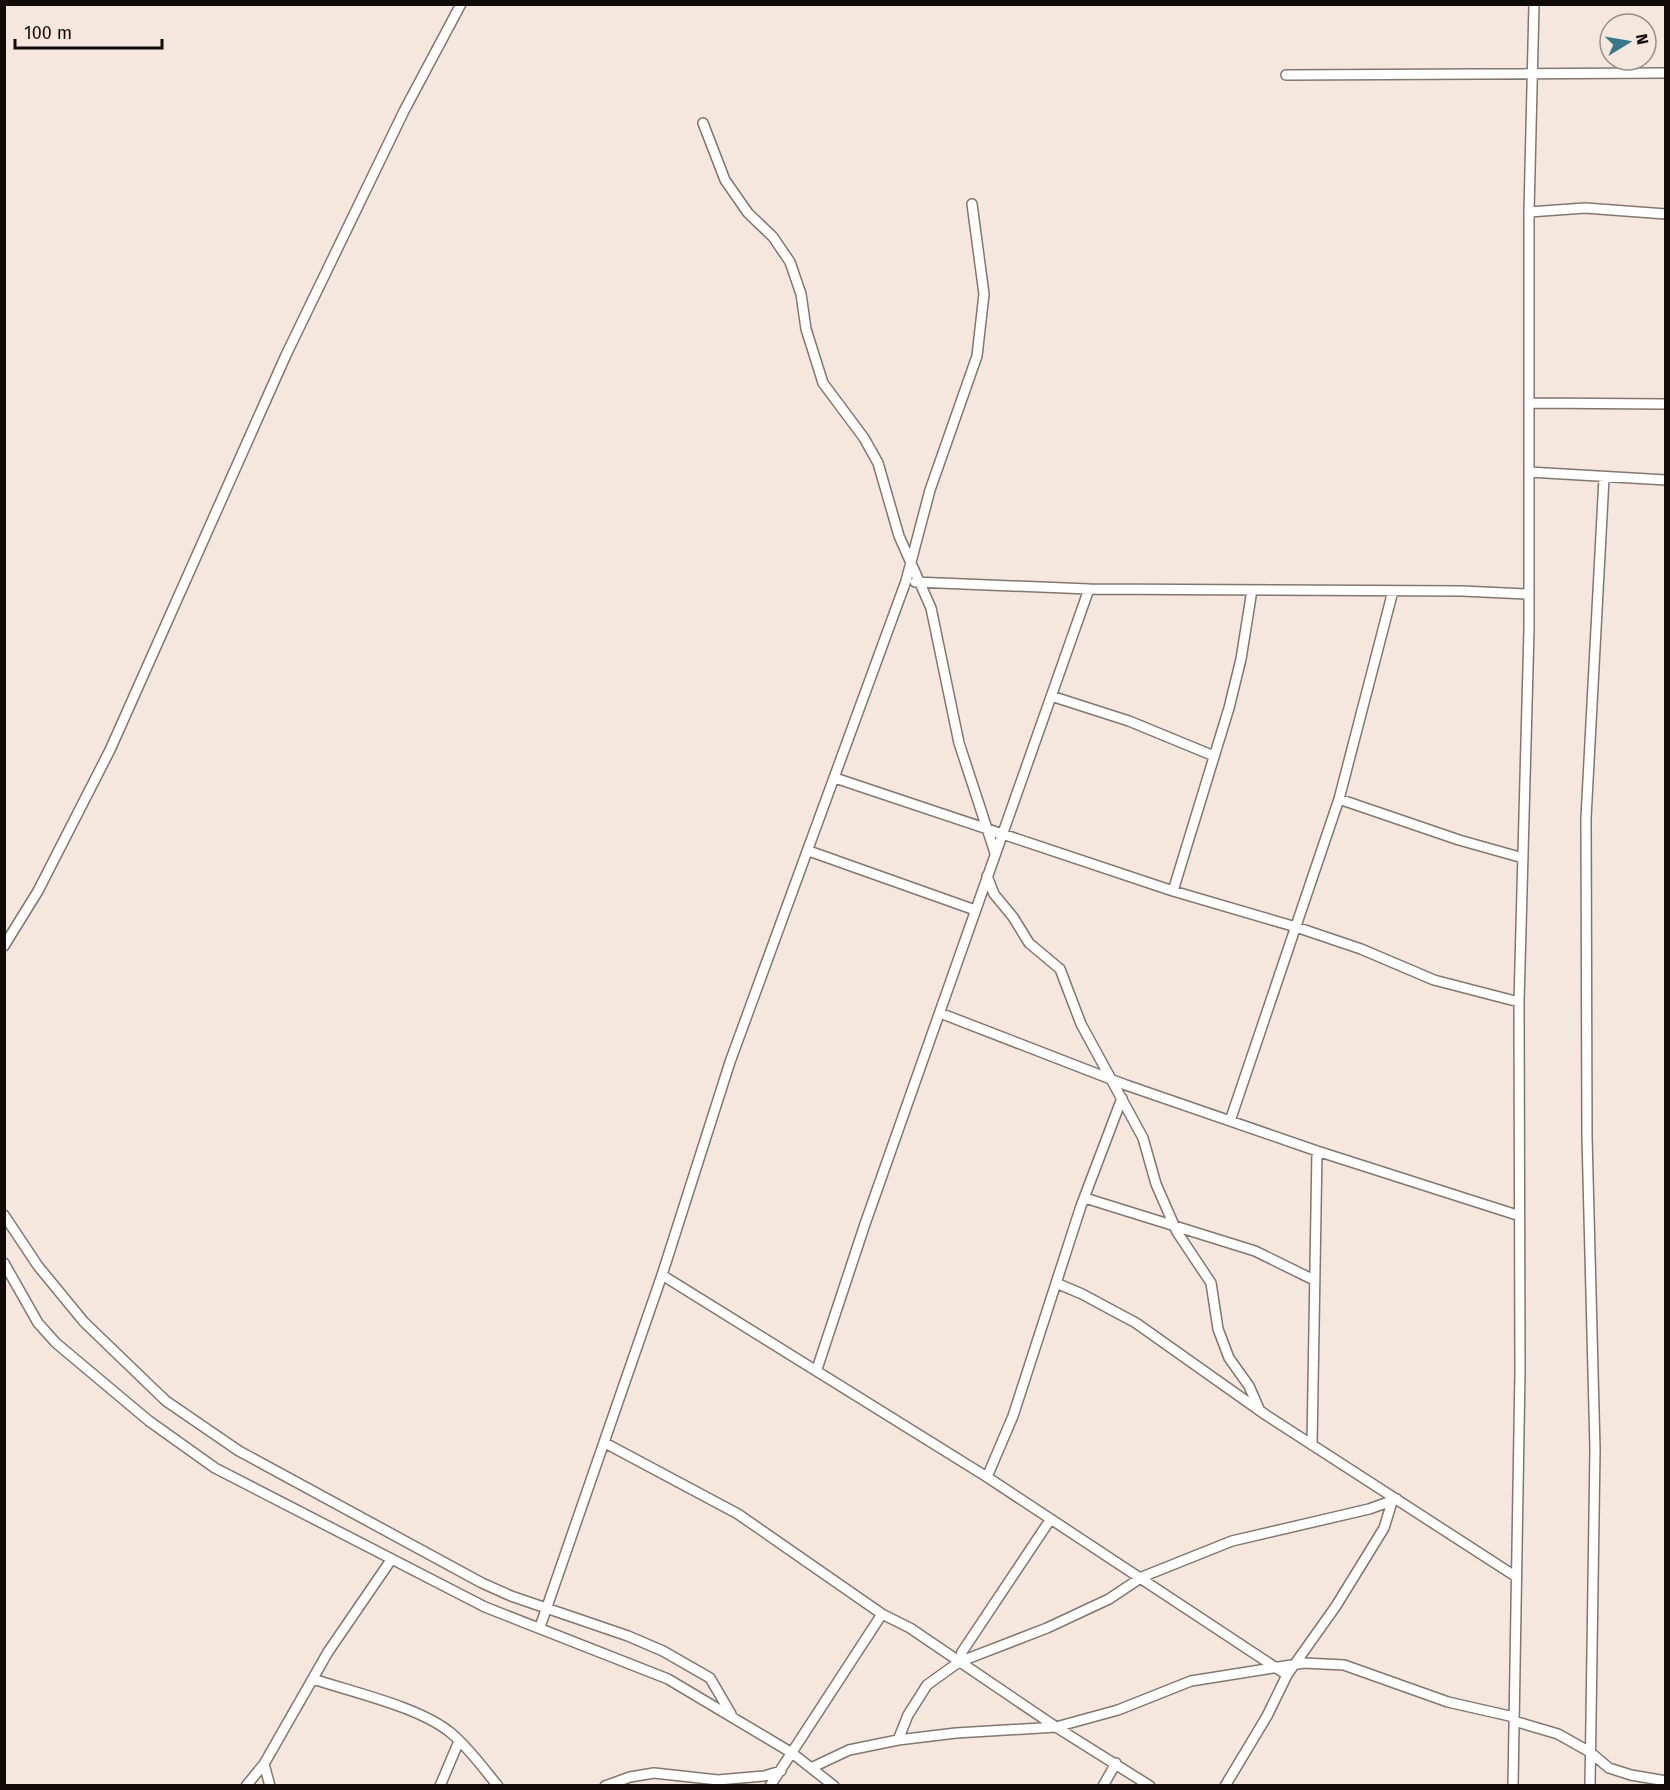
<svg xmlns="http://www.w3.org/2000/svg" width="1670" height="1790" font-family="'Fira Sans',sans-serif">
<rect width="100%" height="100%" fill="#f5e7dd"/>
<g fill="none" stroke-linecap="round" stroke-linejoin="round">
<g stroke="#83766d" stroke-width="12">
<path id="minor" d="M1286,75L1666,73
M703,123L725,180L748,213L773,237L790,262L801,294L806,329L823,383L864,438L878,463L899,536L931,608L959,743L995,853
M1529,212L1585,208L1666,214
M1530,403L1666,404
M1529,472L1666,480
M915,582L1089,589L1462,591L1527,594
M1051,696L1129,721L1214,756
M835,778L1173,891L1296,927L1361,949L1434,980L1519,1002
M1339,799L1459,840L1523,858
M809,851L975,910
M987,876L994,894L1013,917L1029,943L1060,969L1081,1024L1143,1138L1156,1184L1177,1232L1211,1283L1218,1329L1229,1358L1249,1386L1260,1411
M1173,891L1229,708L1241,659L1252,590
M4,946L38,891L110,750L286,355L404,111L461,4
M940,1013L1126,1085L1317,1151L1517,1215
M1230,1121L1339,799L1393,591
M1085,1198L1255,1251L1314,1280
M4,1215L38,1266L84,1322L166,1401L239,1451L482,1583L511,1596L628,1636L663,1651L710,1678L731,1714
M4,1263L38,1323L56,1343L149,1421L215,1468L485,1607L668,1679L792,1753L834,1786
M662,1275L987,1477L1287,1675
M1056,1283L1082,1294L1136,1323L1266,1415L1515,1576
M817,1369L865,1224L1089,589
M605,1443L738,1514L882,1614L910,1628L1056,1727L1150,1786
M1312,1445L1317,1151
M987,1477L1013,1416L1081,1206L1122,1098
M540,1627L662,1275L730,1062L906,581L930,490L977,356L984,294L972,204
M959,1662L962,1652L1050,1520
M313,1679C352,1692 420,1707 451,1733C469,1748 483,1768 498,1786
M1514,1721L1558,1734L1590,1752L1609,1768L1631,1775L1666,1781
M898,1740L908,1715L927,1685L959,1662L1047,1628L1109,1599L1142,1577L1232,1541L1369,1509L1397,1499
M264,1764L270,1786
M811,1768L849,1750L898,1740L956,1733L1056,1727L1118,1710L1191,1681L1304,1663L1344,1665L1448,1702L1514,1717
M246,1786L264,1764L328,1652L391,1560
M440,1786L459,1741
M605,1786L630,1777L654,1773L718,1780L764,1776L781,1771
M770,1786L882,1614
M1103,1786L1116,1763
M1225,1786L1267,1716L1287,1675L1336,1606L1384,1528L1392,1502
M1513,1786L1520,1371L1519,1002L1529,630V212L1534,4
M1590,1786L1595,1449L1587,1137L1586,818L1604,478"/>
</g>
<use href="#minor" stroke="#fff" stroke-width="9"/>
</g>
<rect width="1670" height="1790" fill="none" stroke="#100b08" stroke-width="12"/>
<g transform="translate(1628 42) rotate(79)"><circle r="28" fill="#f5e7dd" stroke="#998f88" stroke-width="1.5"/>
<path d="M0-4.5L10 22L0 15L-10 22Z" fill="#36798a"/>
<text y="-9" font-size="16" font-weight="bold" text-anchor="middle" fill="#100b08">N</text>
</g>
<path d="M15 39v9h147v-9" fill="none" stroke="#100b08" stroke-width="3"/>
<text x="24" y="39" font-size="18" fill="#100b08" stroke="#f5e7dd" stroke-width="4.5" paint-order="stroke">100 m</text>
</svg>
